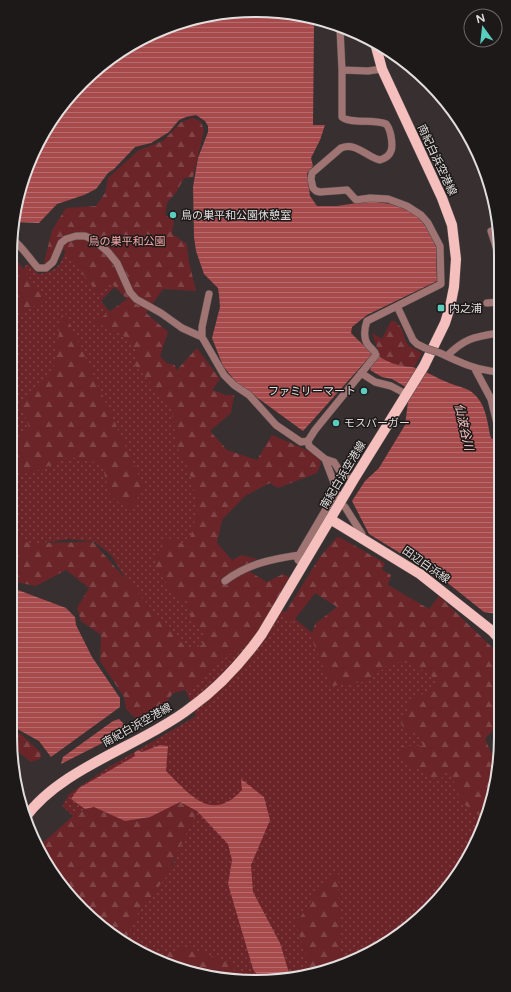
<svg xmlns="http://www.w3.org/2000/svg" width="511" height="992" font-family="'Varela Round','Noto Sans JP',sans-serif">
<defs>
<pattern id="grass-dots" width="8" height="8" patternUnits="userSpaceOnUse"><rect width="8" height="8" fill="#6b2528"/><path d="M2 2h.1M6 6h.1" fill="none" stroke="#804447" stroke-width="1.8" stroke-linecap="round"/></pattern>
<pattern id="forest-firs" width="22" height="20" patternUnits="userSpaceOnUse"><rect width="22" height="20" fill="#6b2528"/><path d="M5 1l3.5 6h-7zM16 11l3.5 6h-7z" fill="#804447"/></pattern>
<pattern id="water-rules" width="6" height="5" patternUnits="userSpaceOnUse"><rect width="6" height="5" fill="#a64a4c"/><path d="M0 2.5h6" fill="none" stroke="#b66c6e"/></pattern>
</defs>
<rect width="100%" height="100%" fill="#383030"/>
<path fill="url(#grass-dots)" d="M68,244L117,284L101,301L149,360L175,365L190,437L203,479L192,553L294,618L317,637L383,664L409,654L443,659L489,794L476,845L429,910L350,963L272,981L192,974L119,941L152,878L173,865L184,832L125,821L85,809L73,816L62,806L69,794L109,767L196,716L186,691L188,681L111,555L95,542L69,539L36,544L10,542V285L27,264L39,274C61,271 61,262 68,244Z"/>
<path fill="url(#forest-firs)" d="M193,118L201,122L204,130L193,177L184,178L177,191L167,203L165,215L174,220L172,234L187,244L189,262L196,291L163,289L146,313L168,332L160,356L175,372L197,348L220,379L212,390L226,395H234L231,413L210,431L227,450L257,460L272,435L316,454L321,463L317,473L278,488L270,483L245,496L222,520L217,543L232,560L242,555L257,559L242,567L267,582L283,574L292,579L257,631L207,674L194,688L173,693L162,709L149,716L135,718L126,709L124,697L100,661L101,635L81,621L77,608L89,588L66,570L36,586L15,582L10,571V532L28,543L93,542L188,650L202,645L204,632L191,620L187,600H179L154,566L164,536L188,546L198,508L189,470L177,447L171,406L133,363L138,352L123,335L95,322L127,299L111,283L99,295L64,249L53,267L44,263L52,230L66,208L96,206L105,193L108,178L139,150L163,141L181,122Z
M11,252L46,301L10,317Z
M63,308L144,487L130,512L110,495L102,465L70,457L29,474L10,472V434L30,429L20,404L53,371Z
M391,321H395L402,329L405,340L409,346L422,353L414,367L400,366L381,359L372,333L382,339Z
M499,396V427L493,397Z
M337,537L341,538L385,563L382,570L391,575L388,585L429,609L439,596L500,655V706L494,712L495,728L485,739L494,759L499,758L483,818L461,802L451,774L445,772L440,782L399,758L401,746H423L418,731L408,732L401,724L412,699L431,690L439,681L406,660L385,667L369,681L331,686L311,637L315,624L337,607L315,593L292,623L283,616L320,557Z
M10,729L21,734L41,753L40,759L31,762L16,750L12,751Z
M180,802L197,811L166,877L139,912L124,943L119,941L61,886L39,845L45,841L73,816L85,809L94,807L125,821L150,817Z
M338,869L340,950L345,964L311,972L296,924L316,893Z
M188,947L234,965L235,978L192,974L156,958L159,955Z"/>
<path fill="url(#water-rules)" d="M272,11L307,20L314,26L313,125H325L320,140L311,158L313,166L307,173L310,196L317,206H337L370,201L397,205L411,212L426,223L436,247L437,281L367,315L352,327L351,333C365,347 379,360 398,365C404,367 410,366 416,368C428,372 438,379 449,383C456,386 469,388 474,394C487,406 487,423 491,438L500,443V613L498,614L484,612L444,580L369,534L352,501L365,481L379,468L405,425L408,402L413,393L404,386L392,379L382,377L370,370L372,365L366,361L303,431L236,382L223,366L212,338L220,307L219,295L218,288L204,274L196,251L194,237L193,187L198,158L208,132V126L205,121L196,115L186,117L179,120L169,132L161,137L151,143L135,147L114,169L108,173L96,189L84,195L57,204L39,223L15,222L35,147L94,71L177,23Z
M10,587L66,608L75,617L76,625L92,657L120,698V707L51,757L39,741L10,725Z
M119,719L126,726V731L61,764L63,757L113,721Z
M160,745L168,746L166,771C190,794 211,824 242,790L241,779L264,797L270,820L251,865L253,892L280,943L290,976L289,977L272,981L260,980L253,969L228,884L232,860L228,844L197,811L180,802L150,817L125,821L94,807L85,809L71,799L79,788L135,756L134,753L138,750L142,752Z"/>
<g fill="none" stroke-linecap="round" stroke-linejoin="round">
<g stroke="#534c4c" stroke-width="8">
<path id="minor" d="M342,70L368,71L382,69
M491,231L499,256
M11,238C22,246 29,258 38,268H46L53,262L61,243L66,239L76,236H85L94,240L108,252L117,263L130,292L136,299L161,313L182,328L202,337L224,375L234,385L249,395L276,425L301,442L308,441
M487,303L499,302
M397,306L413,340L417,344L425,348
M202,337V327L209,294
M440,353C461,363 476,370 499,372
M447,356C465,338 474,337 499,333
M475,369L491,399L500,436
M361,373L375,382L391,386L406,394
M308,441L315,430L376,355C375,351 373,350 370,347C363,341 364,329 367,321L441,284L440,246L428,223L421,215L407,206L388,199L370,198L356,200L347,190L320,192L316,191L313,188L311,179L312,173L341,148C357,142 366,157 380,160C393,156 393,147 391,136C390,131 389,127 386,124C375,119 349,124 342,117V70L340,29
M308,441L309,446L325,459L334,462L339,470L354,479
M325,459L336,488L337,495
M345,507L362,534L361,537
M304,564L298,560L299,555L336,492
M225,581C247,564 272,559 299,555"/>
</g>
<g stroke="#534c4c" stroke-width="9">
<path id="tertiary" d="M492,631L500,626"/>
</g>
<g stroke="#534c4c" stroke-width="11">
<path id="primary" d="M330,519L420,574L492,631L500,640
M25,818C53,778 112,755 154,731C166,724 179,717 190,708C218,688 242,662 262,634L354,479L424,366L445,323L450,307L454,287L456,259L452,225L442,198L382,69L375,43"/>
</g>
<use href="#minor" stroke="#9f7472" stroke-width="7"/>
<use href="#tertiary" stroke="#9f7472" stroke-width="8"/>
<use href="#primary" stroke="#f5bfbd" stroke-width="10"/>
<g stroke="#534c4c" stroke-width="8" stroke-linecap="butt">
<path id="minor-bridge" d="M425,348L440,353"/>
</g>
<use href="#minor-bridge" stroke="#9f7472" stroke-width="7"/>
</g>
<g fill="#59cebe" stroke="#1d1919" stroke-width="1.5">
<circle cx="173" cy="215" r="4"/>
<rect x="437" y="304" width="8" height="8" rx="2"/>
<circle cx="364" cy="391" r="4"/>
<circle cx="336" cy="423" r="4"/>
</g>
<g text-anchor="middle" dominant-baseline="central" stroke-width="3" stroke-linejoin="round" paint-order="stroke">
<g font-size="11" fill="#e3dede" stroke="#1d1919">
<text transform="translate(437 160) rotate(65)">南紀白浜空港線</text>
<text transform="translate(343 475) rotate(-59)">南紀白浜空港線</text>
<text transform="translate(426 565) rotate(35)">田辺白浜線</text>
<text transform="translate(137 725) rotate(-29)">南紀白浜空港線</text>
</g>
<g font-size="11" fill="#e3dede" stroke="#1d1919" text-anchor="start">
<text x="181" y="215">鳥の巣平和公園休憩室</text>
<text x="449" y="308">内之浦</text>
<text x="356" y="391" text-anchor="end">ファミリーマート</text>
<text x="344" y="423">モスバーガー</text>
</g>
<g font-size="11" fill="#f6a9a7" stroke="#1d1919">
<text x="127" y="241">鳥の巣平和公園</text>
</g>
<g font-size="12" font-style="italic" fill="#f8c3c1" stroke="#1d1919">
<text transform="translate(464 427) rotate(77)">仙波谷川</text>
</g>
</g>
<path d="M0 0H511V992H0ZM255 17H256A238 238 0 0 1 494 255V737A238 238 0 0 1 256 975H255A238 238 0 0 1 17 737V255A238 238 0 0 1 255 17Z" fill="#1d1919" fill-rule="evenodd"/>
<path fill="none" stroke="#e3dede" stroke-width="2" d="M255 17H256A238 238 0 0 1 494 255V737A238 238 0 0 1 256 975H255A238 238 0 0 1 17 737V255A238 238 0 0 1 255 17Z"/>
<g transform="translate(483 28) rotate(345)"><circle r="19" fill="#1d1919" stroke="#6c6868"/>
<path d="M0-3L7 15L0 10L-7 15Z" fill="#59cebe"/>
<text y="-6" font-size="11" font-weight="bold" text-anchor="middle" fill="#e3dede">N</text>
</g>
</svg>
